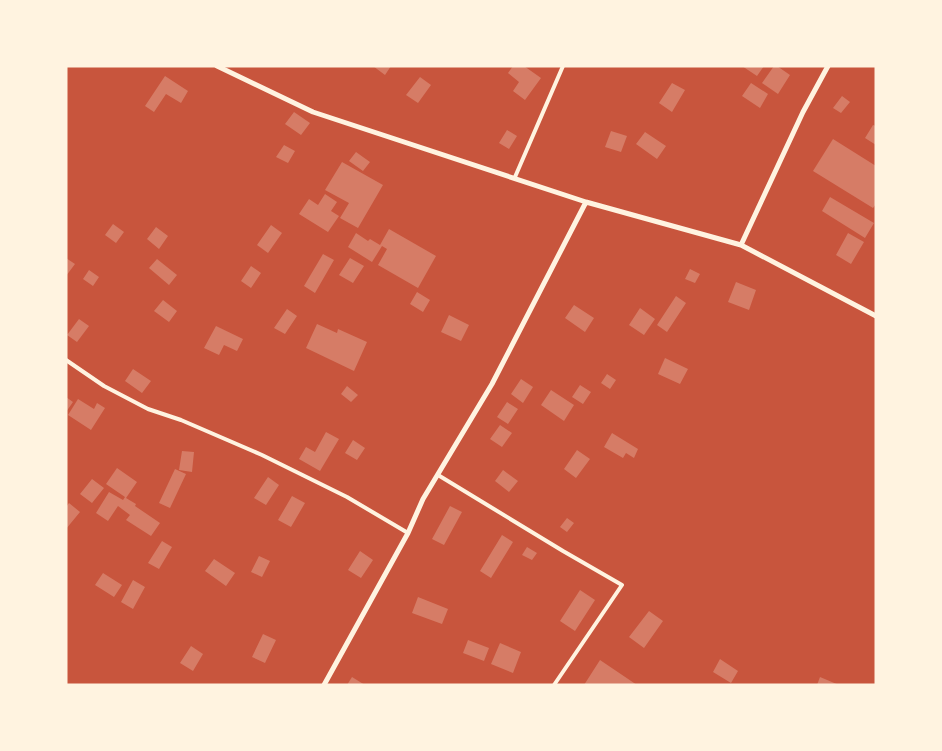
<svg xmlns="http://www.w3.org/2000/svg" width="942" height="751" font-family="'Libre Baskerville',serif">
<rect width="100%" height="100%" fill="#c8553d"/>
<path fill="#d67c66" d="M373,66H391L385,75Z
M513,66H524L541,78L525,100L513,91L519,82L508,73Z
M742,66H764L757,76Z
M774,66H777L790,75L778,94L762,83Z
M165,76L188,91L181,103L166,94L154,112L145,106Z
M420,77L431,85L418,103L406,95Z
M672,83L685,90L672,112L659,103Z
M751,83L768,94L760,108L742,96Z
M842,96L850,102L841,113L833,108Z
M294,112L310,123L301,135L285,124Z
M873,125L876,126V145L865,138Z
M507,130L517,136L509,149L499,143Z
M611,131L627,136L621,152L605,147Z
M645,132L666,146L657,159L636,144Z
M833,139L876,166V204L873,208L813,171Z
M284,145L295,151L288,163L276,157Z
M356,152L370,162L363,171L349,161Z
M342,162L383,185L358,228L340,218L349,203L325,190Z
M325,194L337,202L331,211L339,216L328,232L299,214L309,199L318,205Z
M830,197L874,223L865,238L822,211Z
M113,224L124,232L116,243L105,235Z
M271,225L282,233L268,253L257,245Z
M156,227L168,236L159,249L147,239Z
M389,229L436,256L418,288L378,265L387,249L382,246L372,262L348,247L356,233L368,241L370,239L380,245Z
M848,233L864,242L851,264L836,255Z
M323,254L334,260L315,293L304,286Z
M66,258L75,264L66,276Z
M350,258L364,266L353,283L339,275Z
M157,259L177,275L169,285L149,268Z
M251,266L261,273L251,288L241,281Z
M690,269L700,274L695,283L685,279Z
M89,270L99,277L93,286L83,279Z
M736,282L756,290L749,310L728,302Z
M417,292L430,300L423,312L410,304Z
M676,296L686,303L667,332L657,325Z
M163,300L177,311L169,322L154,311Z
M574,305L594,318L585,332L565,318Z
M640,308L655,319L644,335L629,325Z
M287,309L297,316L285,334L274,328Z
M449,315L469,325L461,341L441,332Z
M79,319L89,326L77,342L67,335Z
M317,324L337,333L338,329L367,342L354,371L306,348Z
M216,326L243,339L237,351L224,345L219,355L204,348Z
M665,358L688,369L680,384L658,374Z
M133,369L151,381L142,393L125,381Z
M607,374L616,380L610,389L601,383Z
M521,379L533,387L523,403L511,394Z
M580,385L591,392L583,404L572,397Z
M347,386L358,395L351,402L341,394Z
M551,390L574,405L564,421L541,405Z
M66,397L73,402L66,412Z
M78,399L94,409L97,403L105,408L91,430L68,415Z
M507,402L518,409L508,424L497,417Z
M500,425L512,433L502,447L490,439Z
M326,432L339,439L320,471L299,459L306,447L315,452Z
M612,433L638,449L634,458L626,453L623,458L604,447Z
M353,440L365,448L357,460L345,453Z
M577,450L590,459L576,478L564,469Z
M182,451L194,452L192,472L179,470Z
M117,468L137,482L126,498L136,504L135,506L160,523L151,536L126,520L130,515L118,506L108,521L96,513L109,492L123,500L125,497L106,484Z
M175,469L186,474L170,508L159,503Z
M503,470L518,481L509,492L495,481Z
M268,477L279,485L266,505L254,498Z
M92,479L104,488L92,503L80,494Z
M292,496L305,503L291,527L278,520Z
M69,503L80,512L66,529V507Z
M450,506L462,512L444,545L432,539Z
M567,518L574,523L567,532L560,527Z
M502,535L513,542L491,578L480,571Z
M162,541L172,547L159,569L148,563Z
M527,547L537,553L532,560L522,555Z
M360,551L373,560L361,578L348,570Z
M259,556L270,561L262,577L251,572Z
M214,559L235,573L226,586L205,571Z
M103,573L122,585L114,597L95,585Z
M133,580L145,587L133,609L121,602Z
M580,590L595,600L575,631L560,621Z
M418,597L448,609L442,624L412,613Z
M649,611L663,621L644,648L629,637Z
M263,634L276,640L265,663L252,657Z
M468,640L489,648L484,661L463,653Z
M500,643L521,652L513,673L491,664Z
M191,646L203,654L193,671L180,663Z
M720,659L738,671L731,683L713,672Z
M600,660L637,685H584Z
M352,677L365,685H347Z
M820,677L839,685H817Z"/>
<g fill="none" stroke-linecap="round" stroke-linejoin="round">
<path stroke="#fff3e0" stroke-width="4" d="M515,177L563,66
M66,360L104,386L148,409L181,420L262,455L347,497L408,533
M438,475L563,551L622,585L554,685"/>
<path stroke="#fff3e0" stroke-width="5" d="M217,66L313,112L586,202L741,245L876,316
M741,245L803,112L828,66
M324,685L408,533L423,499L492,384L586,202"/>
</g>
<rect width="942" height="751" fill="none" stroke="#fff3e0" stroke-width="135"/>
</svg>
